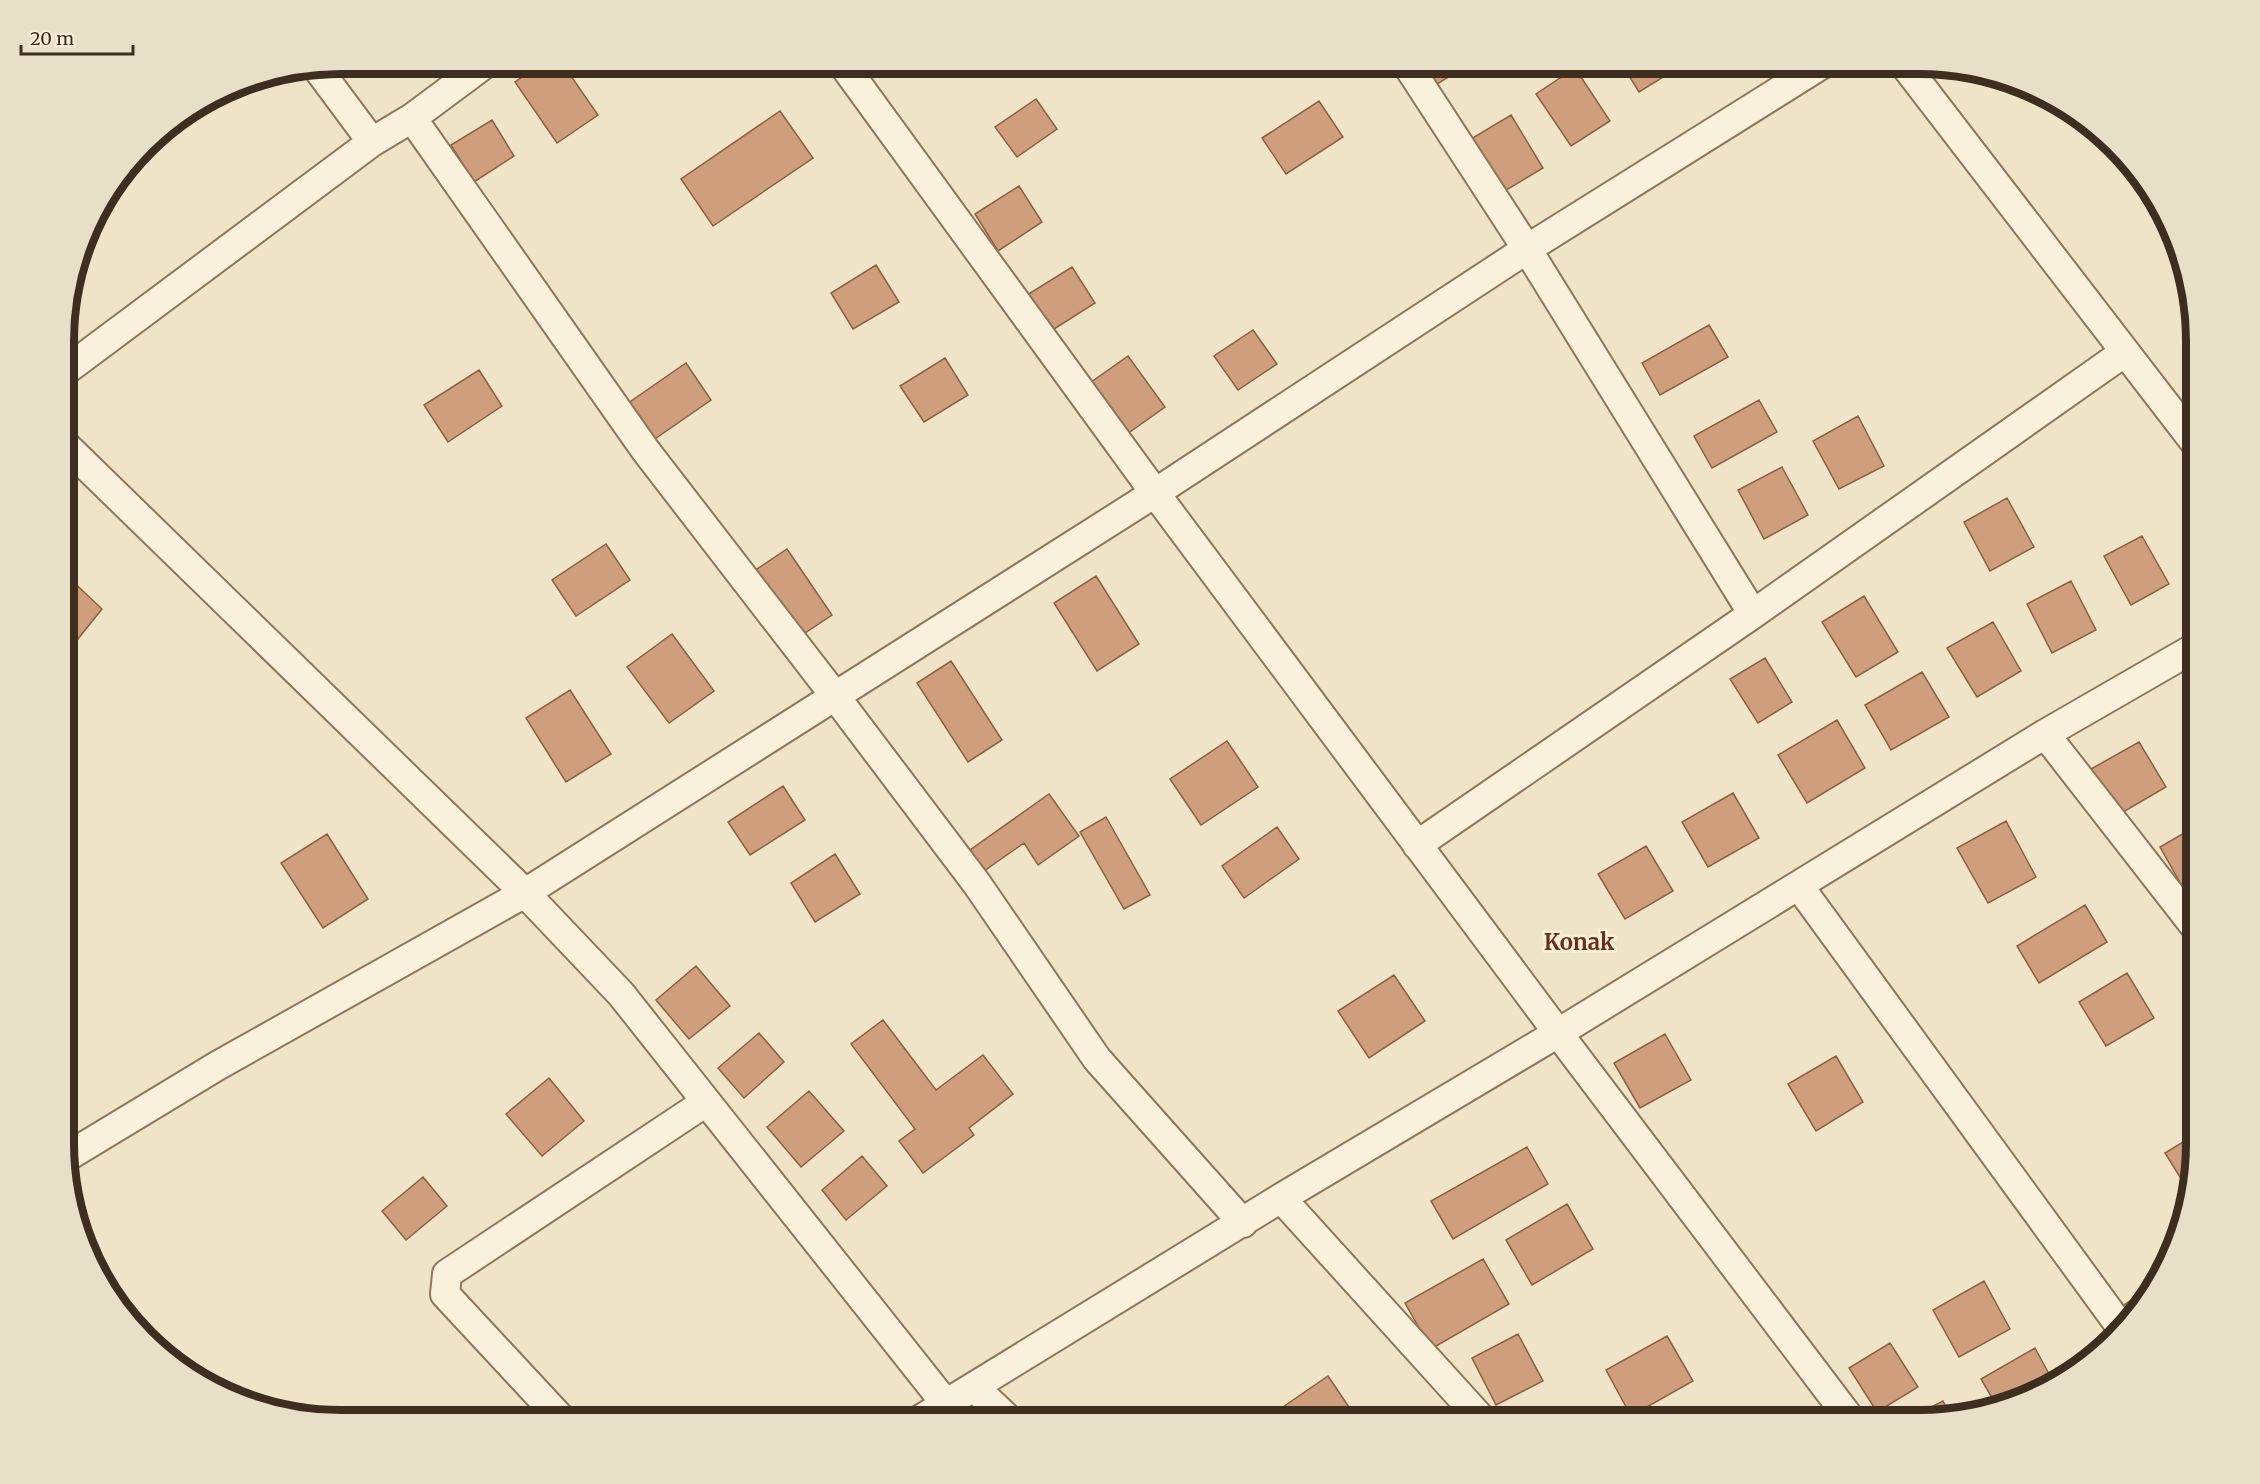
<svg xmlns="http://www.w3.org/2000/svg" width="2260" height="1484" font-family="Merriweather,serif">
<rect width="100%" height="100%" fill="#f0e4c8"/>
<path fill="#cf9f7d" stroke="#8d5f41" stroke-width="1.5" d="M543,63H562L598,115L557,143L515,82Z
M1419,63H1471L1434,86Z
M1621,63H1675L1678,68L1639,92Z
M1575,68L1610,121L1571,146L1536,94Z
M1036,99L1057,129L1017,157L995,127Z
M1319,101L1343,137L1286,174L1262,138Z
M780,111L813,158L713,226L681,179Z
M1511,115L1543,168L1503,192L1471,139Z
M492,120L514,156L474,182L451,145Z
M1019,186L1042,222L998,251L975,214Z
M876,265L899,302L853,329L831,293Z
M1072,267L1095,303L1051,331L1027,295Z
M1709,325L1728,357L1660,395L1642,363Z
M1253,330L1277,364L1238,390L1214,356Z
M1128,356L1165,407L1127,434L1090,383Z
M945,358L968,395L924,422L900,386Z
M686,363L711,400L649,443L624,406Z
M479,370L502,406L448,442L424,405Z
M1759,400L1777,432L1712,468L1694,436Z
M1858,416L1884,466L1839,489L1813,441Z
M1782,467L1808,515L1764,539L1738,490Z
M2007,498L2034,547L1990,571L1964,522Z
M2142,536L2169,584L2131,605L2104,556Z
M606,544L630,580L576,616L552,580Z
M787,549L832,615L796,639L751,573Z
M65,574L102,609L65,655Z
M1096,576L1139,644L1097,671L1054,603Z
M2071,581L2096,630L2052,653L2027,604Z
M1864,596L1898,652L1856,677L1822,622Z
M1993,622L2021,671L1977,697L1947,648Z
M672,634L714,691L669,723L627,667Z
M1765,658L1792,702L1758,723L1730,679Z
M951,661L1002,740L968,762L917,683Z
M1922,672L1949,717L1891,750L1865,705Z
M570,690L611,754L566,782L526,718Z
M1837,720L1865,768L1807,803L1778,755Z
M1227,741L1258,787L1201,825L1170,779Z
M2139,742L2166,787L2118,815L2091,769Z
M783,786L805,820L750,855L728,822Z
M1733,793L1759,838L1708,867L1682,822Z
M1049,794L1079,836L1038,865L1024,843L984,871L970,850Z
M1106,817L1150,895L1124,909L1080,832Z
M2006,821L2036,877L1988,903L1957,848Z
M2196,826V887L2186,893L2160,847Z
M1277,827L1299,859L1244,898L1222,866Z
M327,834L368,899L323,928L281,863Z
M1646,846L1673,891L1625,919L1598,874Z
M835,854L860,894L815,922L791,883Z
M2085,905L2107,942L2039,983L2017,946Z
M696,966L730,1006L689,1039L656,1000Z
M2127,973L2154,1018L2106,1046L2079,1002Z
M1394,975L1425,1021L1369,1058L1338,1011Z
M883,1020L936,1090L983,1055L1013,1094L969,1128L974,1135L923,1173L899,1141L915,1129L851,1044Z
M759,1033L784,1062L744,1098L718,1068Z
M1665,1034L1691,1080L1640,1108L1614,1063Z
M1836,1056L1863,1102L1816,1131L1788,1084Z
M549,1078L584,1121L542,1156L506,1114Z
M809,1091L844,1131L801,1167L767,1127Z
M2196,1134V1161L2190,1193L2165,1153Z
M1527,1147L1548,1184L1453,1239L1431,1201Z
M862,1156L887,1186L846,1220L822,1190Z
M423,1177L447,1206L406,1240L382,1211Z
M1567,1204L1593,1249L1532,1285L1506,1240Z
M1483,1259L1509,1304L1431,1349L1405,1303Z
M1984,1281L2010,1329L1959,1357L1933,1310Z
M2158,1282L2150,1298L2128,1318L2121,1307Z
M1518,1334L1543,1381L1496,1405L1472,1358Z
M1667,1336L1693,1381L1631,1416L1606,1370Z
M1890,1343L1918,1387L1877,1412L1849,1368Z
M2035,1348L2055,1385L1995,1403L1981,1379Z
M1328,1376L1349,1407L1328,1421H1269L1267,1418Z
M1943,1401L1951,1416L1937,1420H1906Z
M1715,1408L1722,1420L1692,1421Z"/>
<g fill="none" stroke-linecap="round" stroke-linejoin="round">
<g stroke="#8d765c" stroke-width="32">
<path id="minor" d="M842,63L1155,493L1558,1033L1851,1420
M1406,63L1527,249L1753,614
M1903,63L2196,444
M317,68L372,142
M412,118L646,451L835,696L977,884L1097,1059L1243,1223
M65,371L372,142L412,118L486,63
M65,445L525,893L621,994L946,1404
M2045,734L2196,928
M1417,845L1753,614L2125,352
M1799,886L2120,1326
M65,1158L217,1066L525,893L1155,493L1527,249L1824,63
M1281,1198L1483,1421
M974,1387L1010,1421
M563,1421L445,1294L447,1274L706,1102
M918,1421L1281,1198L1558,1033L2045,734L2196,647"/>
</g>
<use href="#minor" stroke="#faf1dc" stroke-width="28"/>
</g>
<g text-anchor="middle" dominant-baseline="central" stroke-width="6" stroke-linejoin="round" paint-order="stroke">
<g font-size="22" font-weight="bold" fill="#6b2e1e" stroke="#f7eed8">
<text x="1579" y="942">Konak</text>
</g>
</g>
<path d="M0 0H2260V1484H0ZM341 74H1919A267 267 0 0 1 2186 341V1143A267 267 0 0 1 1919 1410H341A267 267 0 0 1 74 1143V341A267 267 0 0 1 341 74Z" fill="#e8dfc9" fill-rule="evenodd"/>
<path fill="none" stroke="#3d2e20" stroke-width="8" d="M341 74H1919A267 267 0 0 1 2186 341V1143A267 267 0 0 1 1919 1410H341A267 267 0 0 1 74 1143V341A267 267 0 0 1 341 74Z"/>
<path d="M21 45v9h112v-9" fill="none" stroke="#3d2e20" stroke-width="3"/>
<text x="30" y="45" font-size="18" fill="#3d2e20" stroke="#f7eed8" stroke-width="4.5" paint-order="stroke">20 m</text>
</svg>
